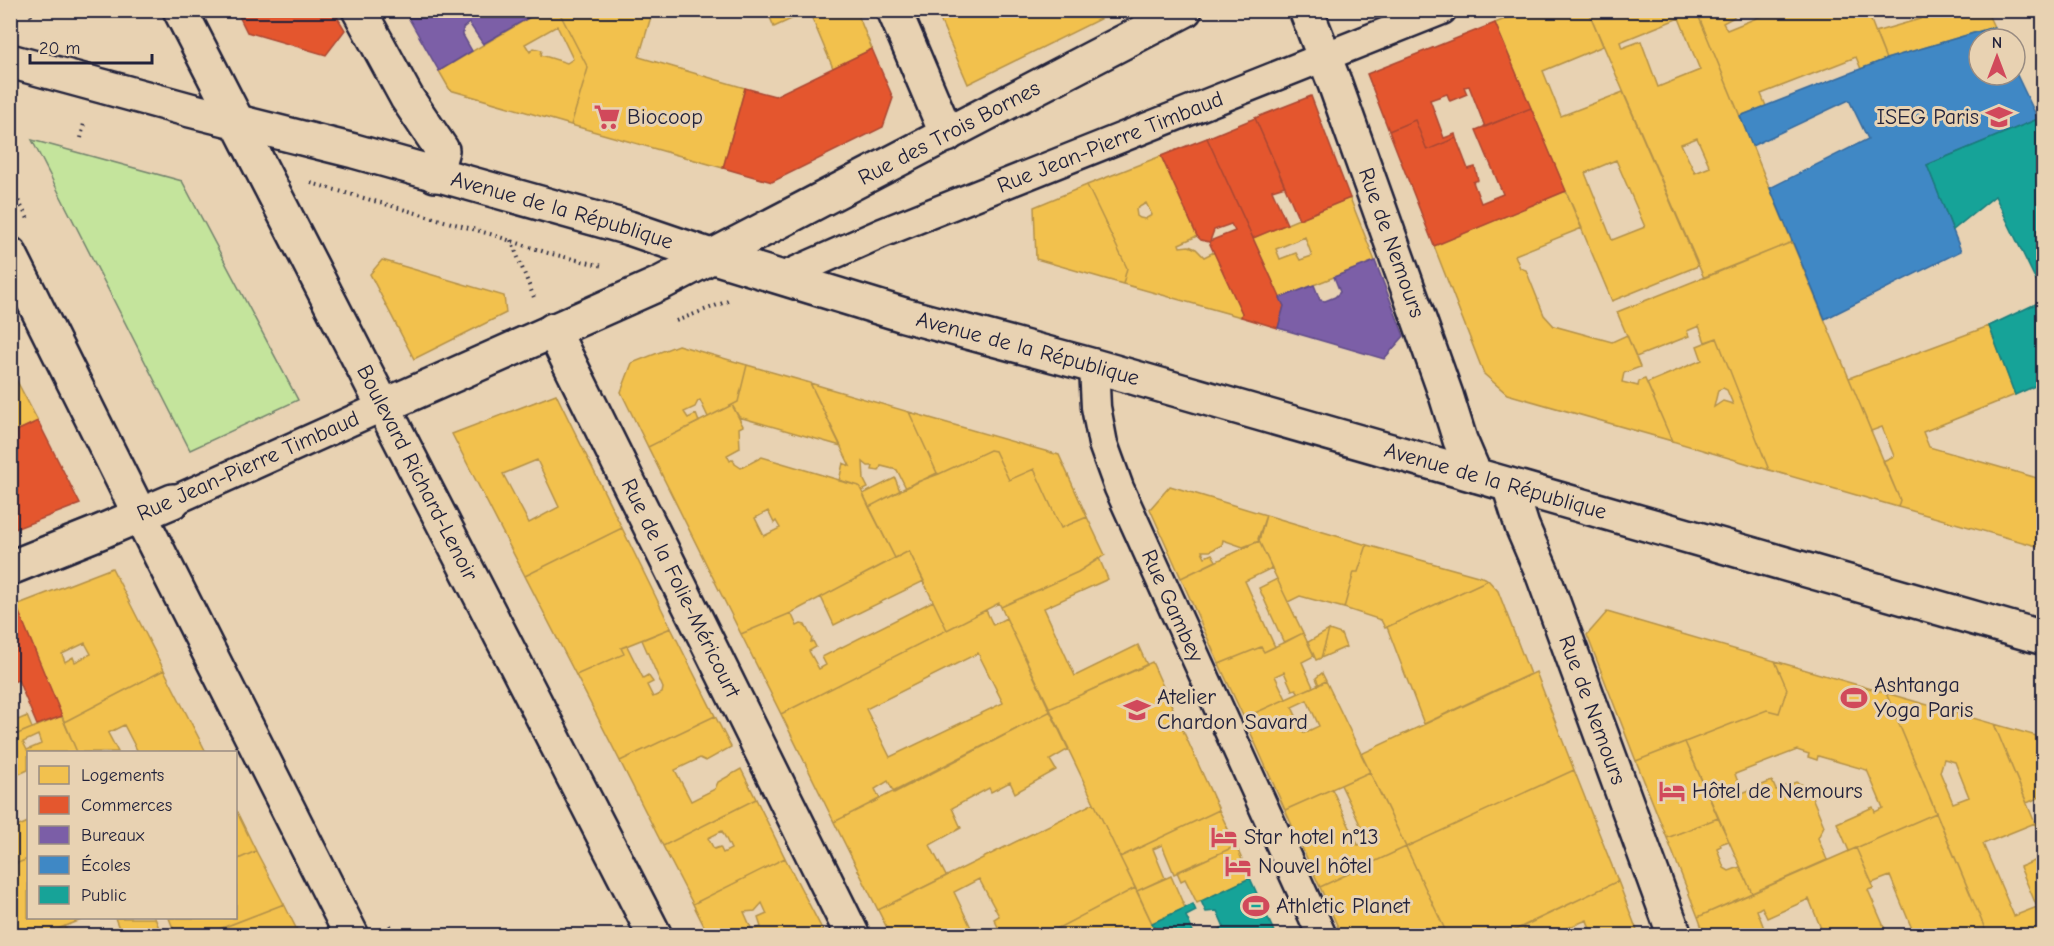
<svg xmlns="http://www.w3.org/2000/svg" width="2054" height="946" font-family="'Comic Neue',sans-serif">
<rect width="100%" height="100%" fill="#e8d2b2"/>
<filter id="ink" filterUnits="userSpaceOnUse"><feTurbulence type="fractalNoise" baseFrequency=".0167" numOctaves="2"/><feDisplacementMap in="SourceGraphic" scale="12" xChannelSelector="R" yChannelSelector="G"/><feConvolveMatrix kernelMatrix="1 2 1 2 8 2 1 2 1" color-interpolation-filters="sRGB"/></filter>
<g filter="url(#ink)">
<path fill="#c4e49c" stroke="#73836c" stroke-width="1.5" d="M32,140L182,181L298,400L190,450Z"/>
<path fill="#f2c14e" stroke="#b49148" stroke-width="1.5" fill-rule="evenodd" d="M542,10H558L588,68L571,125L450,90L439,71ZM557,26L573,59L567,63L541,55L542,50L534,48L530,52L525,44Z
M558,10H653L639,57L745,88L723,168L571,125L588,68Z
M702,10H735L723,16Z
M767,10H856L872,49L833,68L809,11L774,27Z
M936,10H1106L1108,15L968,84Z
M1528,10H1588L1603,46L1543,71L1561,116L1623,92L1698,266L1612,301L1495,23ZM1616,160L1645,227L1612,240L1585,173Z
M1588,10H1696L1792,242L1704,278ZM1679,18L1700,70L1658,87L1641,41L1622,48L1620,42ZM1697,138L1710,167L1695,173L1681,144Z
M1696,10H1733L1734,17L1723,23L1727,30L1776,10H1867L1886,59L1861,69L1856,57L1761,94L1766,106L1740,116Z
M1915,10H1986L1994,27L1886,59L1875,32L1920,19Z
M1161,156L1197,236L1179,244L1180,247L1189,246L1196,249L1204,257L1214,252L1242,313L1241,317L1123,284L1127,268L1087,185ZM1146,203L1152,215L1145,219L1140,218L1137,216L1136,209Z
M1087,185L1127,268L1123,284L1036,259L1034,207Z
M1566,191L1582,228L1515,255L1520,268L1526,270L1544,315L1554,326L1612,342L1627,335L1640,367L1624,373L1622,382L1638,386L1639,381L1645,379L1672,441L1507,394L1484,374L1434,246Z
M1350,198L1375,261L1280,298L1253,238ZM1305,237L1312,256L1300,260L1296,253L1280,259L1276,249Z
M1792,242L1900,500L1898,507L1769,470L1717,338L1705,342L1699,326L1687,331L1689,336L1636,357L1617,312Z
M382,260L504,296L506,313L414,359L370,274Z
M1989,326L2015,395L1923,432L1929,447L2044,480V548L1898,507L1900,500L1883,461L1894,456L1882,427L1871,431L1849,378Z
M1717,338L1769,470L1672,441L1647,383L1702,360L1697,346ZM1723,388L1727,390L1733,404L1723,401L1714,407L1718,390Z
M678,345L747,365L738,402L708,417L700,400L698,401L695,407L684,412L688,418L696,414L699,422L648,447L621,392L632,363Z
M747,365L810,383L841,446L739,417L732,405L738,402Z
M10,368L38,421L10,434Z
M810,383L909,412L937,473L906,488L897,470L881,466L879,471L872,470L873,466H868L863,462L864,480L868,488L862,491L859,486L839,481L843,463L850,466Z
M556,394L622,528L525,576L452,434ZM537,460L559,507L529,523L503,474Z
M732,405L743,426L739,428L740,448L727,455L730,461L733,459L735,464L741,468L762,457L859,486L895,558L791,613L741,634L648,447ZM768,511L774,523L776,521L780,528L764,536L755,518Z
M909,412L1059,455L1087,517L1061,528L1034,469L1009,480L995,451L990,450L939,474L937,473Z
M990,450L995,451L1009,480L1034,469L1061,528L1087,517L1105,555L1078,572L1001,607L999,603L947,630L909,551L895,558L869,507L914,483L939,474Z
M895,478L900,491L869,507L863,494Z
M1170,486L1266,515L1259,541L1243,547L1223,540L1222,545L1210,551H1202L1205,557L1212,554L1216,561L1181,578L1150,509Z
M1266,515L1367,545L1358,572H1354L1344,608L1300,596L1288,602L1258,539Z
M622,528L671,628L621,648L624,654L576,675L525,576Z
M1259,541L1272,568L1245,581L1275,647L1264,652L1261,647L1219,664L1181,578Z
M1367,545L1485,578L1488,580L1385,628L1381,620L1344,608L1354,572H1358Z
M909,551L924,581L834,625L821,597Z
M1099,558L1108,579L1044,608L1075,676L1138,645L1147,665L1049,709L1001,607L1078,572Z
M112,568L164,670L64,722L16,605ZM85,643L91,654L75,662L73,657L65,662L62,654Z
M1277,579L1303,633L1284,643L1259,588Z
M1488,580L1498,591L1530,674L1424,724L1387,627Z
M933,601L947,630L781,714L741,634L791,613L797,626L801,624L805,625L812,638L811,642L813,641L816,647L809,651L819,669L826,665L822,657Z
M986,610L993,625L1006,618L1051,711L894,793L888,781L875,789L880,799L834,822L781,714ZM978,653L1003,703L890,757L866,709Z
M1607,612L1775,661L1787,689L1779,713L1767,710L1636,761L1587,635Z
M671,628L715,716L620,761L576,675L624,654L621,648L627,646L643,678L648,675L653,682L647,685L653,697L662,693L663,688L642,640Z
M1329,630L1341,634L1346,647L1321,658Z
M1329,630L1321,658L1316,660L1308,642Z
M1303,633L1314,656L1302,662L1313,687L1299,693L1296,689L1292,690L1284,672L1275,676L1286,699L1244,718L1219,664L1261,647L1264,652Z
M1775,661L1886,693L1936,813L1849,851L1837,823L1873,807L1875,812L1883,808L1867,770L1818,756L1817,760L1808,757L1809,754L1797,750L1735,774L1742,793L1772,781L1776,790L1796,782L1808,787L1824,826L1818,838L1827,860L1752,893L1685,742L1767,710L1779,713L1787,689Z
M1152,662L1219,810L1120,857L1049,709Z
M164,670L206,752H138L124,725L108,733L118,752H77L64,722Z
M1536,672L1574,770L1406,847L1361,754Z
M1322,673L1326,681L1319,685L1316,678Z
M1326,681L1370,772L1285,810L1244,718ZM1307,700L1319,726L1304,733L1292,707Z
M1886,693L1994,724L2035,823L1983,844L2014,916L2037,907L2020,867L2044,857V936H1988ZM1944,759L1955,762L1969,797L1953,803L1940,772Z
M1051,711L1069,749L1050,760L1056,770L1015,793L1010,782L991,792L989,788L952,808L961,828L930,845L946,876L878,910L834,822Z
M27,716L32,728L15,735L11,723Z
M62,716L77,752H28V770L10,778V737ZM38,735L41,744L27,750L23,742Z
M715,716L731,747L706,761L700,758L675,770L691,801L715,789L718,782L741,769L756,799L663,846L620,761Z
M1994,724L2044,738V798L2040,797L2027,803Z
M1685,742L1718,818L1667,838L1636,761Z
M1574,770L1618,881L1503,936H1448L1406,847Z
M1370,772L1406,847L1320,887L1285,810L1332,789L1358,845L1368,841L1341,785Z
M756,799L785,858L693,904L663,846ZM722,831L731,849L723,853L720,847L714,849L708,838Z
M1094,803L1135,888L1043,936H983L998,927L994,919L999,916L979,879L954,892L975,936H891L878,910Z
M236,810L256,851L236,860Z
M1219,810L1236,846L1174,874L1162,845L1153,849L1165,878L1137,891L1120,857Z
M1936,813L1988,936H1915L1890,876L1872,883L1856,848Z
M1718,818L1729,841L1720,844L1721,846L1717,848L1724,868L1729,871L1740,867L1752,893L1698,917L1667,838Z
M2044,820V845L2035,823Z
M28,822V859L10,866V830Z
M1236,846L1250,878L1197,903L1185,879L1181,881L1177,872Z
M1406,847L1448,936H1342L1320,887Z
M1856,848L1874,888L1868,890L1888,936H1824L1809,899L1767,918L1762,907L1757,910L1767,936H1705L1698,917Z
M256,851L284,904L202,936H176L169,918H236V860Z
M785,858L822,929V936H709L693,904ZM762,903L767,914L758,918L761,927L752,930L744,912L755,911Z
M28,859V918H86L41,936H18L10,917V866Z
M1171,876L1185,908L1152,923L1137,891Z
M1618,881L1639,936H1592L1587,920L1557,932L1559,936H1527L1523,926Z
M1135,888L1158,936H1062L1058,928Z
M284,904L300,936H210L209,933Z
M115,918H155L161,933L173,928L176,936H122Z
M65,926L68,934L79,931L87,936H41Z
M1523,926L1527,936H1503Z
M1058,928L1062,936H1043Z"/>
<path fill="#e4572e" stroke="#aa4732" stroke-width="1.5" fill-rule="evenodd" d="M236,10H333L345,30L326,55L247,32Z
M1495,23L1531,108L1485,127L1469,86L1464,87L1467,94L1450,101L1447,94L1430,100L1444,138L1455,134L1456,138L1427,150L1415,120L1389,131L1367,74Z
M872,49L893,98L883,127L772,182L723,168L745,88L775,96Z
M1311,96L1350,198L1299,219L1255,118Z
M1531,108L1566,191L1434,246L1389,131L1415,120L1427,150L1456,138L1468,169L1475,167L1478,180L1473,182L1481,203L1503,194L1476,130Z
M1255,118L1285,186L1272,190L1287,224L1253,238L1207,138Z
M1207,138L1284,306L1278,328L1241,317L1242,313L1209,242L1201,240L1197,236L1161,156ZM1231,224L1235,231L1210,241L1214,230Z
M38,421L80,504L10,531V434Z
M16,605L62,716L37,725L18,680L10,683V607Z"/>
<path fill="#7b5ea7" stroke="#604c87" stroke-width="1.5" d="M404,10H542L483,44L469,23L463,28V35L472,51L439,71Z
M1375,261L1404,336L1384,359L1278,328L1284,306L1280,298L1314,285L1320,300L1325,301L1335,297L1340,292L1334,277Z"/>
<path fill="#3f88c5" stroke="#36699c" stroke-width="1.5" d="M1994,27L2000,39H1979V75H2015V71L2038,119L1927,165L1961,251L1825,319L1770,188L1868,139L1849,100L1752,146L1740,116L1886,59Z"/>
<path fill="#17a398" stroke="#1a7c7c" stroke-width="1.5" d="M2038,119L2044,129V297L1995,196L1953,230L1927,165Z
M2044,300V382L2015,395L1989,326Z
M1250,878L1276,936H1207L1224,927L1217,911L1206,912L1201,901Z
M1193,904L1196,911L1186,916L1195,936H1158L1152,923Z"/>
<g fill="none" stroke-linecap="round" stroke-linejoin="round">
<g stroke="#22223b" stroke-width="33">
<g id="pedestrian">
<path id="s1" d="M780,278L882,233L1442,10"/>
<path id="s2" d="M1094,366L1096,407L1103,444L1119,488L1322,936"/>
<path d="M173,501L384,406"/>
</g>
</g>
<g stroke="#22223b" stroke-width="38">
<g id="minor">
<path d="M359,10L407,98L442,150L435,175"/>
<path d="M894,10L947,135"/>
<path id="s3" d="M1306,10L1335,84L1446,395L1460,440L1475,475"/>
<path id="s4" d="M553,330L853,936"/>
<path id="s5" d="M384,406L661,283L1185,10"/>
<path id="s6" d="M1509,485L1522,526L1543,575L1675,936"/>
<path d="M10,568L100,532L173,501"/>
</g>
</g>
<g stroke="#22223b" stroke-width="38">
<g id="tertiary">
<path id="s7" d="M180,10L655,936"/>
<path d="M10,254L140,515L352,936"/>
</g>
</g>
<g stroke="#22223b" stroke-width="38">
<g id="primary">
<path id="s8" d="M10,61L190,110L354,151L629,228L714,257L904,315L1094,366L2044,638"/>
</g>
</g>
<path stroke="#22223b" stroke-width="4" stroke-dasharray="1.5 4.5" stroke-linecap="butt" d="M28,10L32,18
M81,138L84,123
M311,183L490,234L548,253L603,266
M10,185L28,219
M511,240L535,300
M676,321L728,301
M390,925L395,936"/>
<use href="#pedestrian" stroke="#e8d2b2" stroke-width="28"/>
<use href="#minor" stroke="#e8d2b2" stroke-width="33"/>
<use href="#tertiary" stroke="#e8d2b2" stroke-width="33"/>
<use href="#primary" stroke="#e8d2b2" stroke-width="33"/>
</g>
</g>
<defs>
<g id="supermarket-bare" transform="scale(2.07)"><path d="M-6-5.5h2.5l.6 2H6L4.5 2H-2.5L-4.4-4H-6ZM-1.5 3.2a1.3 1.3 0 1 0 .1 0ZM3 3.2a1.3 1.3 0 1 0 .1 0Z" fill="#d1495b" stroke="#e8d2b2" stroke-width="2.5" paint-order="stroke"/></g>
<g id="university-bare" transform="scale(2.07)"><path d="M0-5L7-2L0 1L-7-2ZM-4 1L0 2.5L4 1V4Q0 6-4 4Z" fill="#d1495b" stroke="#e8d2b2" stroke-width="2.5" paint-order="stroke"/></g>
<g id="stadium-bare" transform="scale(2.07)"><path d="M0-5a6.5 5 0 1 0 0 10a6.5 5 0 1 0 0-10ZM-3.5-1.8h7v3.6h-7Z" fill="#d1495b" stroke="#e8d2b2" stroke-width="2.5" paint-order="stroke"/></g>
<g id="hotel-bare" transform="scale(2.07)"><path d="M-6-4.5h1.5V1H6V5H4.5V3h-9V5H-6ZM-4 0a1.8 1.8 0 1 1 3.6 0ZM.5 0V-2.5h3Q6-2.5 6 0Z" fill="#d1495b" stroke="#e8d2b2" stroke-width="2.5" paint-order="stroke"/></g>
</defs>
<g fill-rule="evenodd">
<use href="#supermarket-bare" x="607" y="117"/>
<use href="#university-bare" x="1999" y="117"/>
<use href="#stadium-bare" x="1854" y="698"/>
<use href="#university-bare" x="1137" y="710"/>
<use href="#hotel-bare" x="1672" y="791"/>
<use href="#hotel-bare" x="1224" y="837"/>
<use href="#hotel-bare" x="1238" y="866"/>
<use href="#stadium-bare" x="1256" y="906"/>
</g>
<g text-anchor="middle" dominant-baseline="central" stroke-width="6" stroke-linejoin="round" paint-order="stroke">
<g font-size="22" fill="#22223b" stroke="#e8d2b2" text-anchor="start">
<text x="627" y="117">Biocoop</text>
<text x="1979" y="117" text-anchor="end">ISEG Paris</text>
<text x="1874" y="685">Ashtanga<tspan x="1874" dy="25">Yoga Paris</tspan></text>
<text x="1157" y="697">Atelier<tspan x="1157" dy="25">Chardon Savard</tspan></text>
<text x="1692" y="791">Hôtel de Nemours</text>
<text x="1244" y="837">Star hotel n°13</text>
<text x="1258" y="866">Nouvel hôtel</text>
<text x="1276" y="906">Athletic Planet</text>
</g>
<g font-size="22" fill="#22223b" stroke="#e8d2b2">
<text stroke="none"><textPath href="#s5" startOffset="628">Rue des Trois Bornes</textPath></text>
<text stroke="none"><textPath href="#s1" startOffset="357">Rue Jean-Pierre Timbaud</textPath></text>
<text stroke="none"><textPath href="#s8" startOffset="572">Avenue de la République</textPath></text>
<text stroke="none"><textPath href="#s3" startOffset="248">Rue de Nemours</textPath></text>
<text stroke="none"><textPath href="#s8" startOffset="1058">Avenue de la République</textPath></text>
<text transform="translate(248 466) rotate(-24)">Rue Jean-Pierre Timbaud</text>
<text stroke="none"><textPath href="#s7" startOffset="520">Boulevard Richard-Lenoir</textPath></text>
<text stroke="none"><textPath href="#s8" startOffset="1544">Avenue de la République</textPath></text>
<text stroke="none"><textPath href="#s4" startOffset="288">Rue de la Folie-Méricourt</textPath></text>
<text stroke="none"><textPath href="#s2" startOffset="255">Rue Gambey</textPath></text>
<text stroke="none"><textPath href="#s6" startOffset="240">Rue de Nemours</textPath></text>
</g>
</g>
<rect width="2054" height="946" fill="none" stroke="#e8d2b2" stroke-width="36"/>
<rect x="18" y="18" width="2018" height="910" fill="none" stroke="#22223b" stroke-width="2" filter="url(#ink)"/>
<rect x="27" y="751" width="210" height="168" fill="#e8d2b2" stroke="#998c82" stroke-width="1.5"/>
<rect x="39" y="766" width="30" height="18" fill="#f2c14e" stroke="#998c82" stroke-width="1.5"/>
<text x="81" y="781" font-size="18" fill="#22223b">Logements</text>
<rect x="39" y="796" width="30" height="18" fill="#e4572e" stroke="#998c82" stroke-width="1.5"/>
<text x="81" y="811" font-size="18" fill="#22223b">Commerces</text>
<rect x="39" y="826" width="30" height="18" fill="#7b5ea7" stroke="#998c82" stroke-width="1.5"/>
<text x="81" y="841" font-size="18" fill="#22223b">Bureaux</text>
<rect x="39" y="856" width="30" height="18" fill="#3f88c5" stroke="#998c82" stroke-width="1.5"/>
<text x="81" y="871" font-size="18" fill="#22223b">Écoles</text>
<rect x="39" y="886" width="30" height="18" fill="#17a398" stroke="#998c82" stroke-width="1.5"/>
<text x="81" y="901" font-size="18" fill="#22223b">Public</text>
<g transform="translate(1997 57)"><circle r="28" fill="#e8d2b2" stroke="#998c82" stroke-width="1.5"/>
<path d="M0-4.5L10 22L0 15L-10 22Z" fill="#d1495b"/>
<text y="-9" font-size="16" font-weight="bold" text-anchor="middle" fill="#22223b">N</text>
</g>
<path d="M30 54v9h122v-9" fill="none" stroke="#22223b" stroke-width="3"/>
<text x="39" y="54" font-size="18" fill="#22223b" stroke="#e8d2b2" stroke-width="4.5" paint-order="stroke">20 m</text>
</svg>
